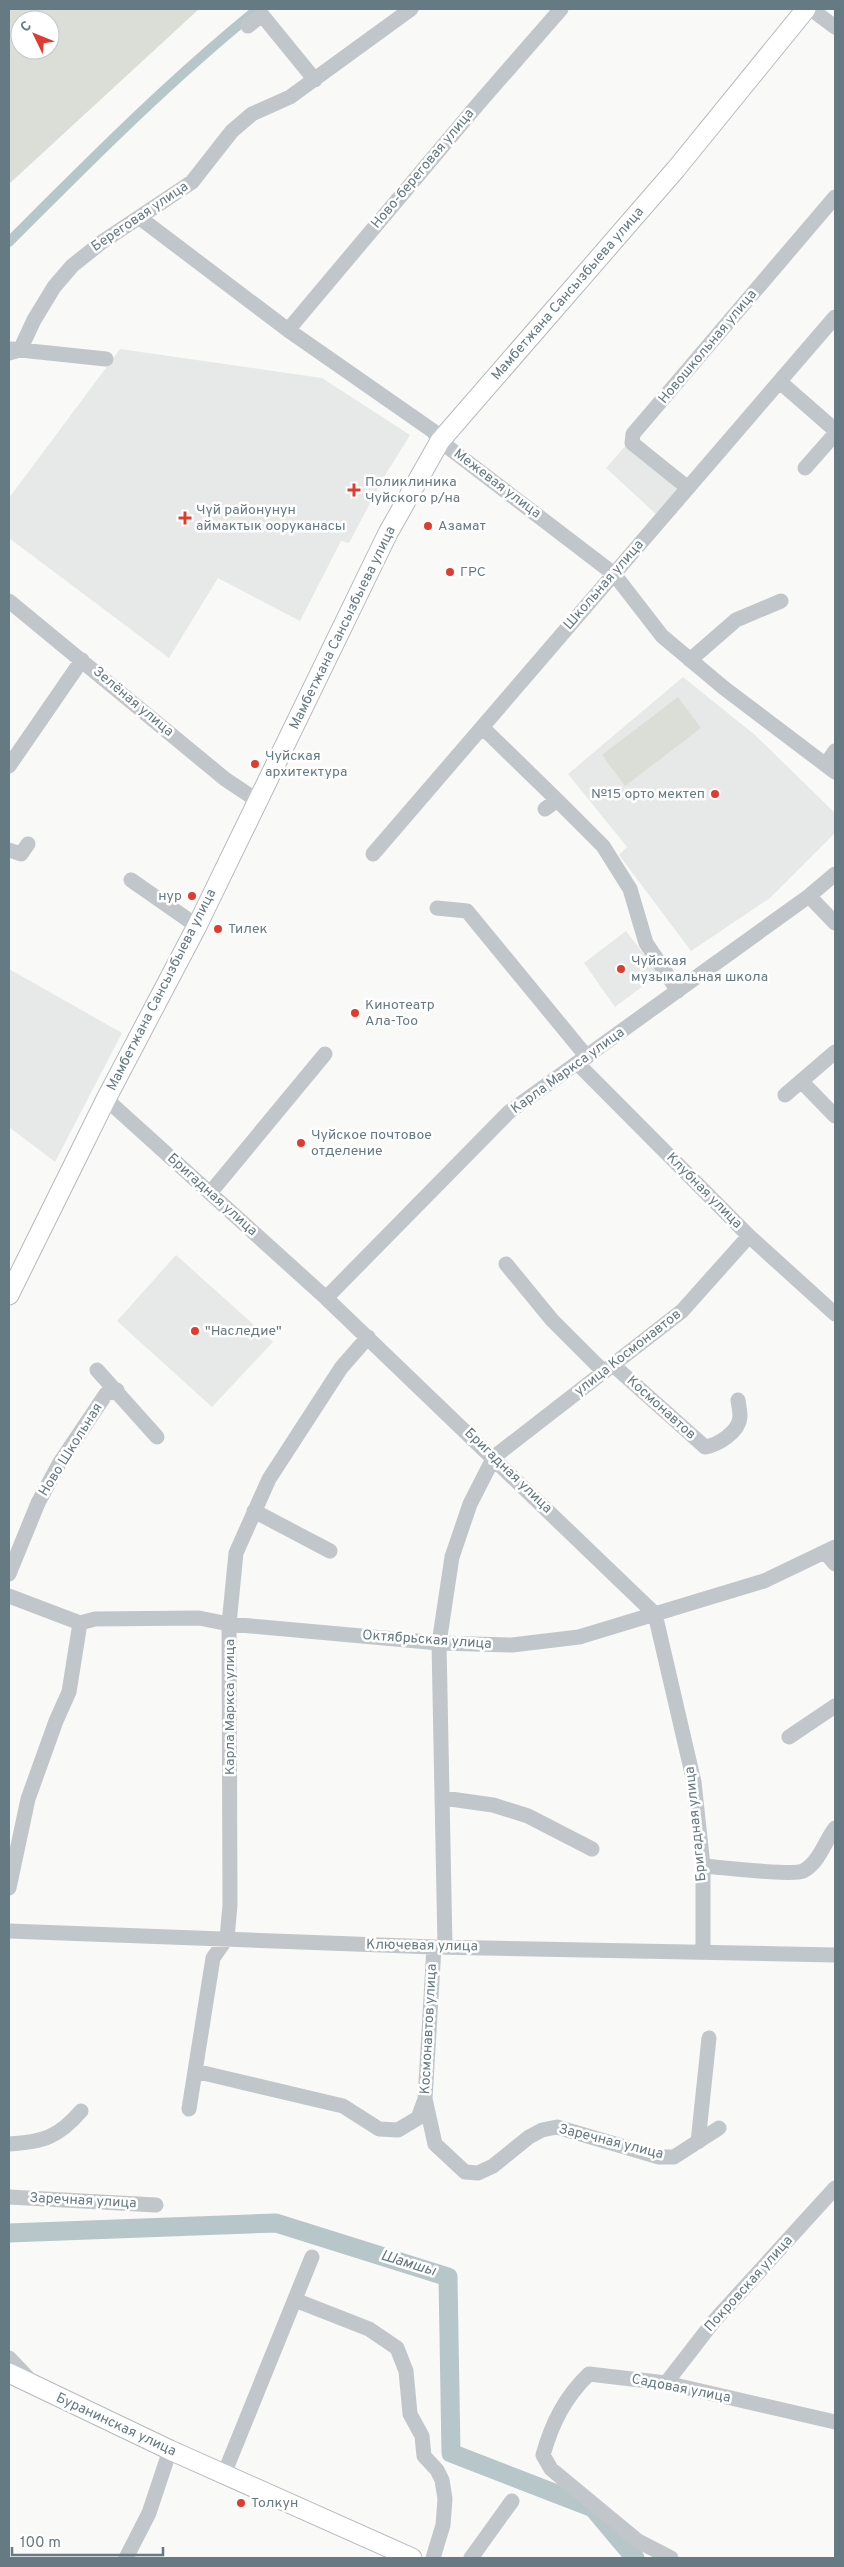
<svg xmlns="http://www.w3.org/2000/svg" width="844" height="2567" font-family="Overpass,sans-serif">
<rect width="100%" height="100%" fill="#f9f9f7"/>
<path fill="#e7e9e8" d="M120,349L322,378L410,435L384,477L349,543L341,541L300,621L218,578L169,658L9,538V498Z
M627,444L682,487L657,515L606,468Z
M683,677L755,735L835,813V833L770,898L691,951L619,855L627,847L568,774Z
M626,931L659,974L615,1007L584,963Z
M9,969L122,1033L55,1162L9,1127Z
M176,1255L273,1342L212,1407L117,1321Z"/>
<path fill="#daded6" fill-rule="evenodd" d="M9,9H199L9,184ZM20,20H50V50H20Z
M678,697L701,728L625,786L602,755Z"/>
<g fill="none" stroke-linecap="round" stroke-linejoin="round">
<path stroke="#b7c6c8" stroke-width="10" d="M9,242C91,160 168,82 258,9"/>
<path stroke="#b7c6c8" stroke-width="19" d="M9,2233L276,2223L448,2277L451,2453L593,2508L635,2558"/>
<g stroke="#b4babd" stroke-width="21">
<path id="major" d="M9,1295L106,1099L197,926L388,533L440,441L676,169L806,9
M9,2373L170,2450L412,2558"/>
</g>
<path stroke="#c0c6c9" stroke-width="15" d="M811,9L835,27
M248,26L262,15L315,80
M140,218L288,330L433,431L440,441L614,574L662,636L724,688L835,772
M288,330L479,103L561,9
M11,349L106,359
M9,353L20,350L34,320L54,287L72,266L102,242L192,182L232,131L252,114L290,97L411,9
M780,382L835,430
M805,468L835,434
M688,488L632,443L633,434L835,197
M9,601L225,779L258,801
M690,660L736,620L781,601
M482,727L557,800L545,809
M826,764L835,751
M9,766L82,660
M557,800L603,846L630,889L646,943L678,991
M9,850L21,854L28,844
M373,854L835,317
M131,880L197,926
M809,896L835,923
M437,908L467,911L587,1057
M578,1064L749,1236L835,1314
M801,1081L835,1116
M785,1095L835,1052
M106,1099L326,1298L655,1614L694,1782L703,1866V1952
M210,1193L325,1054
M506,1264L552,1320L604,1372
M326,1298L509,1112L809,896L835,874
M613,1365L705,1447C718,1445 739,1432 740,1417C740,1412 739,1406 738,1400
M97,1370L157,1437
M254,1511L330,1551
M825,1552L835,1564
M9,1574L38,1503L59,1464L106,1394L117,1390
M9,1596L80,1623L95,1619L199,1618L229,1624L439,1643L512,1645L579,1637L764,1581L835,1547
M789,1737L835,1706
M443,1798L493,1805L528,1816L592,1849
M703,1866C720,1867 793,1876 803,1871C819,1863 825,1841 835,1828
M9,1888L28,1799L56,1721L69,1692L80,1623
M9,1931L434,1947L835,1955
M445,1946L439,1643L452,1557L470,1504L494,1457L682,1311L749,1236
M434,1947L425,2099L435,2144L465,2172L478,2173L493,2166L529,2137L542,2130L557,2127L659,2157H674L719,2128
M195,2071L343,2106L379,2129L398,2130L418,2118L425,2099
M189,2109L213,1958L227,1938L230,1905L229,1624L236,1553L269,1479L341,1368L368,1337
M698,2142L709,2038
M9,2144C42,2142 58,2138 81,2111
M9,2197L156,2205
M295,2300L369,2329L397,2348L406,2371L410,2414L422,2436L424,2456L437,2470L442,2480L445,2499L443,2525L433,2558
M9,2358L30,2380
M666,2383L714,2321L835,2188
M224,2474L312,2257
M126,2558L149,2513L170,2450
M471,2558L512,2501
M671,2558L638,2541L551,2469L543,2455C552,2423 565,2397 589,2374L666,2383L835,2422"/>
<use href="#major" stroke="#fff" stroke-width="19"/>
</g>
<g fill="#e03b30" stroke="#fff" stroke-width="2">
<path d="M351.5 482.5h5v5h5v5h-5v5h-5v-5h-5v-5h5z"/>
<path d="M182.5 510.5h5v5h5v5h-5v5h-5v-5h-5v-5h5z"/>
<circle cx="428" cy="526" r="5"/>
<circle cx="450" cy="572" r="5"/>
<circle cx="255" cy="764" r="5"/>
<circle cx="715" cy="794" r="5"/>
<circle cx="192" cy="896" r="5"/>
<circle cx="218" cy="929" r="5"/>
<circle cx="621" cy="969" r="5"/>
<circle cx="355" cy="1013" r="5"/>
<circle cx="301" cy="1143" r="5"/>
<circle cx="195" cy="1331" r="5"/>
<circle cx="241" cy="2503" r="5"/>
</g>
<g text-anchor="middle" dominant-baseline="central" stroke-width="5" stroke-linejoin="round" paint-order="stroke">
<g font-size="14" fill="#657a82" stroke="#fff">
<text transform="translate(423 169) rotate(-50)">Ново-береговая улица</text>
<text transform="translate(140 217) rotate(-34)">Береговая улица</text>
<text transform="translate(568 294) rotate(-49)">Мамбетжана Сансызбыева улица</text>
<text transform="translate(708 347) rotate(-50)">Новошкольная улица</text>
<text transform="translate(497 484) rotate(37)">Межевая улица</text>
<text transform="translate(604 585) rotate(-49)">Школьная улица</text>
<text transform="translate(343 628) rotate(-64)">Мамбетжана Сансызбыева улица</text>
<text transform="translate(133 702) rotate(40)">Зелёная улица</text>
<text transform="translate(162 990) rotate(-63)">Мамбетжана Сансызбыева улица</text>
<text transform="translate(568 1071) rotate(-36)">Карла Маркса улица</text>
<text transform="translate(704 1191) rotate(45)">Клубная улица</text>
<text transform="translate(212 1195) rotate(42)">Бригадная улица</text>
<text transform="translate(628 1353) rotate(-38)">улица Космонавтов</text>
<text transform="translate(661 1408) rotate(42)">Космонавтов</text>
<text transform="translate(71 1450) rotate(-58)">Ново Школьная</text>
<text transform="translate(508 1471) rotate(44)">Бригадная улица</text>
<text transform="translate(427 1640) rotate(4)">Октябрьская улица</text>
<text transform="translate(230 1707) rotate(-90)">Карла Маркса улица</text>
<text transform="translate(696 1824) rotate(-96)">Бригадная улица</text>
<text transform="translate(422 1946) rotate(1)">Ключевая улица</text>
<text transform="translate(429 2029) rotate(-87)">Космонавтов улица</text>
<text transform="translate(611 2142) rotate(14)">Заречная улица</text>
<text transform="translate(83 2201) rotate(3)">Заречная улица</text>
<text transform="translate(749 2284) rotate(-48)">Покровская улица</text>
<text transform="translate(681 2389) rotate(11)">Садовая улица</text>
<text transform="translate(116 2425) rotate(25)">Буранинская улица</text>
</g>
<g font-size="14" fill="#657a82" stroke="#fff" text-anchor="start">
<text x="365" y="482">Поликлиника<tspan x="365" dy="16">Чуйского р/на</tspan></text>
<text x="196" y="510">Чүй районунун<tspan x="196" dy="16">аймактык ооруканасы</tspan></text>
<text x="438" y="526">Азамат</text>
<text x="460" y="572">ГРС</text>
<text x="265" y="756">Чуйская<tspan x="265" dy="16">архитектура</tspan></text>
<text x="705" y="794" text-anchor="end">№15 орто мектеп</text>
<text x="182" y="896" text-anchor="end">нур</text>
<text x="228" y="929">Тилек</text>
<text x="631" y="961">Чуйская<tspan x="631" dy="16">музыкальная школа</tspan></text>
<text x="365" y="1005">Кинотеатр<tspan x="365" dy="16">Ала-Тоо</tspan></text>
<text x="311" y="1135">Чуйское почтовое<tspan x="311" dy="16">отделение</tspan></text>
<text x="205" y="1331">"Наследие"</text>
<text x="251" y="2503">Толкун</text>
</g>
<g font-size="15" font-style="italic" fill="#60787c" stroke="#fff">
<text transform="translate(408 2264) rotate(17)">Шамшы</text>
</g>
</g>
<rect width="844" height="2567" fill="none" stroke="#657a82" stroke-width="20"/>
<g transform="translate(35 35) rotate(313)"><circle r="24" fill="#ffffff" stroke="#c1cacd"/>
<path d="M0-4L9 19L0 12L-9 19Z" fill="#e03b30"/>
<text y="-8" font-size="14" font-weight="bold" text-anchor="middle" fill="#657a82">С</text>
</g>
<path d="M12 2547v8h151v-8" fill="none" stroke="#657a82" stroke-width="2.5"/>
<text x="20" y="2547" font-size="15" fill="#657a82" stroke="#ffffff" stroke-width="4" paint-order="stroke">100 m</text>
</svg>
